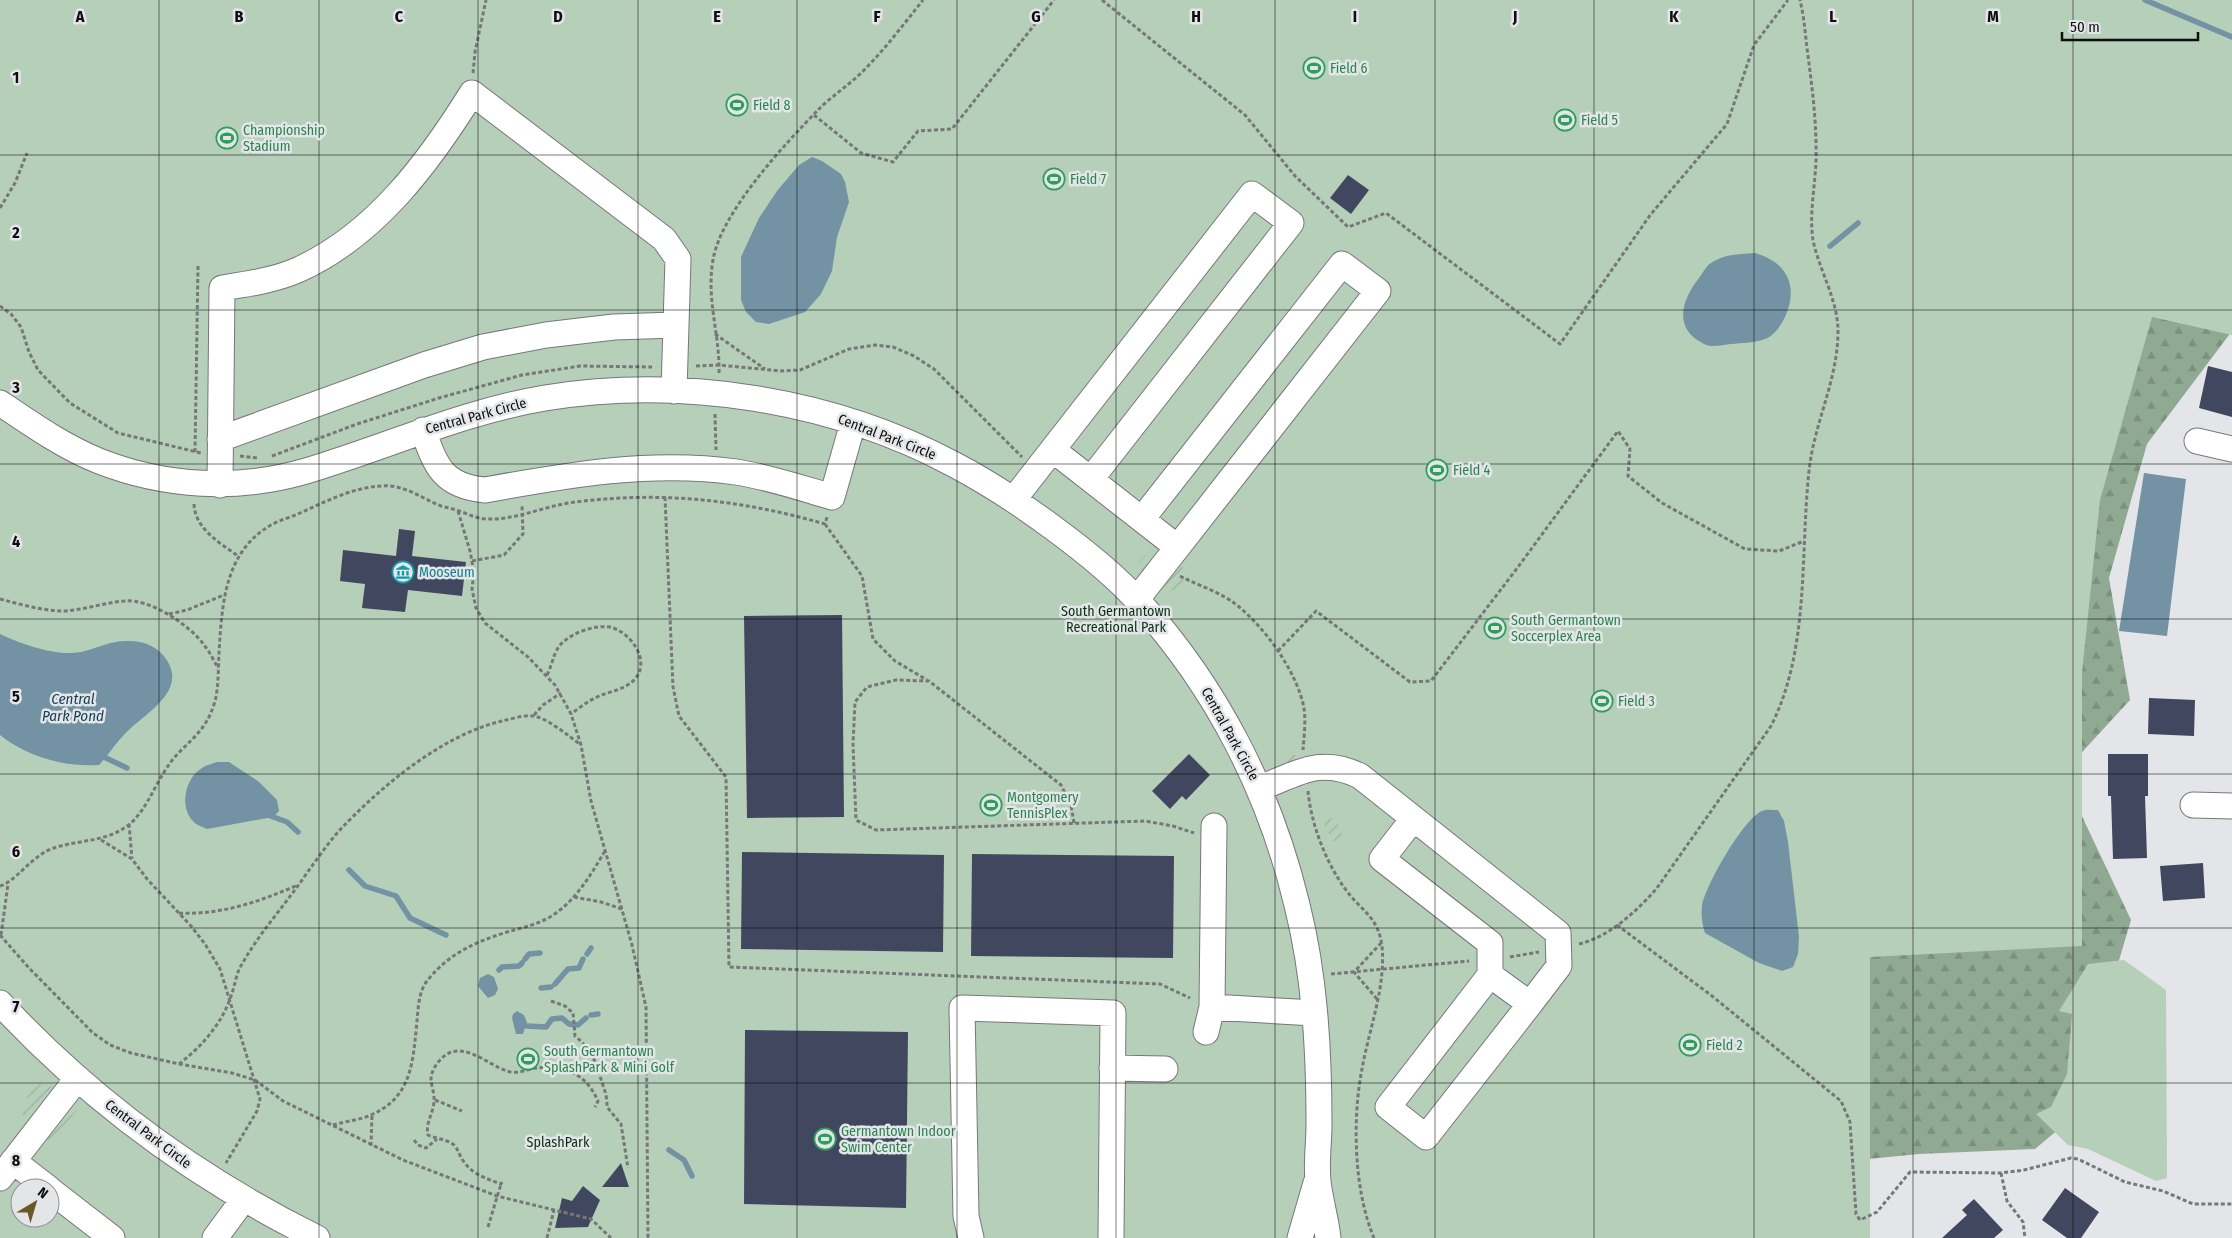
<svg xmlns="http://www.w3.org/2000/svg" width="2232" height="1238" font-family="'Fira Sans Condensed',sans-serif">
<defs>
<pattern id="forest-firs" width="22" height="20" patternUnits="userSpaceOnUse" patternTransform="scale(1.25)"><rect width="22" height="20" fill="#90a993"/><path d="M5 1l3.5 6h-7zM16 11l3.5 6h-7z" fill="#7b907e"/></pattern>
<pattern id="garden-furrows" width="10" height="10" patternUnits="userSpaceOnUse" patternTransform="scale(1.25)"><rect width="10" height="10" fill="#b6cfb9"/><path d="M-1 1l2-2M0 10L10 0M9 11l2-2" fill="none" stroke="#9bb19e"/></pattern>
</defs>
<rect width="100%" height="100%" fill="#e4e5e8"/>
<path fill="url(#forest-firs)" d="M2232,0V331L2147,444L2109,578L2130,700L2062,774L2131,920L2072,1118L2035,1149L1919,1154L1868,1159L1853,943Z"/>
<path fill="#b6cfb9" fill-rule="evenodd" d="M0,0H2232V335L2152,317L2100,500L2082,673V946L1870,957V1238H0ZM20,1188H50V1218H20Z
M2124,960L2166,990L2167,1178L2156,1181L2088,1149L2068,1145L2036,1114L2051,1107L2067,1074L2072,1014L2059,1011L2088,964Z"/>
<path fill="url(#garden-furrows)" d="M1155,547L1160,552L1143,576L1139,561Z
M1179,562C1195,576 1175,597 1158,591Z
M1289,755H1299V763L1276,768L1281,760Z
M1328,816C1337,822 1345,831 1341,842L1334,841L1325,828L1324,819Z
M37,1084L53,1086L24,1126C19,1111 27,1095 37,1084Z
M68,1106L77,1110L63,1127L56,1139L49,1140L46,1137Z"/>
<path fill="#7392a3" d="M812,157L822,161L841,174L845,182L849,202L837,237L832,271L821,294L805,312L769,324L756,322L746,312L741,300V257L759,218L777,191L799,165Z
M1755,253C1787,262 1799,286 1785,317C1781,325 1774,336 1765,339C1755,343 1741,343 1731,344C1722,345 1712,348 1704,344C1673,329 1681,301 1699,278C1703,273 1706,266 1711,263C1724,254 1740,254 1755,253Z
M2144,473L2186,479L2167,636L2119,631Z
M0,634C21,644 57,657 81,652C98,648 111,640 129,641C142,641 154,645 163,655C193,691 142,714 123,736C114,745 108,756 99,765C64,767 27,757 0,735Z
M217,762H229L258,781L277,800L279,811L273,817L207,829C203,827 196,825 193,821C179,807 185,778 202,768C206,765 212,764 217,762Z
M1778,810L1784,821L1788,842L1799,937L1798,954L1793,967L1782,971L1759,963L1705,933C1702,924 1701,915 1702,906C1705,886 1744,818 1762,811C1766,809 1773,810 1778,810Z
M488,974L494,977L498,989L495,995L488,998L478,986L480,978Z
M517,1011L524,1015L527,1022L523,1034H516L512,1018L513,1014Z"/>
<g fill="none" stroke-linecap="round" stroke-linejoin="round">
<path stroke="#7392a3" stroke-width="5.5" d="M2145,0L2232,37
M1830,246L1858,223
M106,758L127,768
M268,815L287,822L298,832
M349,870L365,886L396,896L410,918L446,935
M587,954L591,948
M525,959L529,954L540,953
M499,970L502,967L519,966L522,963
M555,984L568,969L579,968L583,959
M541,988L551,987
M591,1015L598,1014
M527,1026L546,1027L552,1019L562,1018L569,1024L578,1025L586,1018
M669,1150L684,1160L692,1176"/>
</g>
<path fill="#424760" d="M1348,175L1369,190L1351,214L1330,198Z
M2208,366L2232,372V417L2199,408Z
M399,529L415,531L412,556L466,562L462,596L408,590L405,612L362,608L365,584L340,581L343,550L396,556Z
M842,615L844,817L747,818L744,616Z
M2149,698L2195,700L2194,736L2148,734Z
M1189,754L1210,775L1186,800L1182,796L1170,809L1152,791Z
M2108,754H2148V796H2145L2147,858L2113,859L2111,796H2108Z
M742,852L944,855L943,952L741,949Z
M972,854L1174,856L1173,958L971,956Z
M2203,863L2205,898L2163,901L2160,866Z
M745,1030L908,1032L906,1208L744,1204Z
M621,1163L629,1187H602Z
M583,1186L600,1200L588,1227L555,1228L562,1198L572,1201Z
M2065,1188L2099,1212L2081,1238H2067L2042,1220Z
M1974,1199L2003,1230L1994,1238H1942L1967,1215L1962,1210Z"/>
<g fill="none" stroke-linecap="round" stroke-linejoin="round">
<g stroke="#77777a" stroke-width="27">
<path id="minor" d="M0,403C31,424 64,447 99,461C165,487 238,491 306,471C386,447 462,412 545,398C682,376 832,399 955,465C989,483 1021,504 1052,527C1082,549 1113,573 1139,602C1217,688 1270,792 1297,905C1315,976 1319,1051 1319,1124C1319,1143 1316,1163 1318,1181C1320,1200 1326,1219 1328,1238
M423,430C436,467 443,486 485,490C568,475 651,460 736,472C769,477 801,488 832,497L853,423
M220,439L424,365L483,347L546,335L614,327L676,325
M2197,441L2232,449
M1053,450L1177,547
M220,485L222,288C248,284 276,280 300,269C376,234 429,162 472,93L664,239L678,259L674,391
M1014,499L1252,194L1291,223L1091,479
M1137,599L1378,291L1342,264L1142,519
M1260,788C1297,774 1320,756 1360,776L1558,933L1559,966L1530,1004L1490,975V943L1382,859L1413,819
M2193,805L2232,806
M1214,826L1212,1007L1314,1013
M1490,975L1388,1107L1426,1137L1530,1004
M0,1003C92,1102 196,1178 317,1238
M1206,1032L1212,1007
M1112,1068L1165,1069
M13,1161L48,1188
M0,1178L77,1079
M50,1190L112,1238
M215,1238L243,1200
M971,1238L966,1216L962,1008L1113,1013L1111,1238
M1300,1238L1316,1183"/>
</g>
<path stroke="#777779" stroke-width="3" stroke-dasharray="4 2.5" stroke-linecap="butt" d="M1102,0L1245,115L1295,176L1348,227L1386,213L1560,344L1651,214L1727,124L1754,45L1788,0
M473,73L475,52L486,0
M814,115L861,153L893,162L918,131L952,129L1054,0
M0,208L15,183L27,153
M0,306L11,314L21,327L29,352L38,370L70,403L118,433L201,453
M715,334L765,369
M696,366L719,365L781,371L800,370L849,349L875,345L893,347L914,356L934,369L1022,457
M719,373C720,335 706,299 713,260C721,212 785,144 819,109C831,97 846,87 859,75C883,52 903,25 923,0
M715,414L716,450
M195,452L198,266
M240,456L258,458
M272,456L357,424L439,398L522,375L580,366L652,367
M665,497L673,687L679,716L726,777L729,967L1160,984L1190,998
M194,504C195,529 220,543 238,556
M458,511L470,551L474,572L472,589L476,608L485,623L528,657L555,685L571,714L581,745L591,801L632,945L646,1007L648,1238
M825,524L862,576L873,639L895,661L927,680
M472,561L504,555L523,534L522,505
M1180,576C1199,586 1221,592 1238,606C1266,629 1297,672 1304,708C1306,721 1304,737 1303,750
M0,599C19,604 40,610 60,611C81,611 102,603 124,601C149,598 190,625 204,645C210,652 214,661 218,668
M169,614L187,610L224,595
M1278,651L1316,611L1410,682L1431,681L1515,571L1618,431L1630,449L1628,476L1662,503L1745,549L1779,551L1804,541
M547,675C553,664 553,651 563,642C575,632 594,625 610,627C631,632 651,661 635,679C625,690 610,691 597,697C588,701 579,708 571,714
M534,715L543,705L561,693
M1308,791C1311,824 1326,863 1346,890C1361,911 1378,916 1382,946C1386,987 1369,1029 1362,1069C1352,1120 1354,1191 1374,1238
M1074,823L1071,805L1061,785L929,681L896,680L867,687L855,702L853,744L856,820L876,830L1145,821L1173,826L1194,833
M129,824L132,859
M101,840L132,859L147,879L191,926L205,944L220,969L260,1099L257,1111L226,1163
M0,886C15,882 31,857 51,849C78,839 108,843 131,823C147,808 154,787 166,769C183,742 205,737 215,701C219,685 218,668 219,653C222,605 224,552 271,525C280,520 291,517 300,513C327,501 351,488 381,486C404,484 421,498 441,506C448,508 455,509 462,512C470,515 478,519 487,519C518,520 546,505 576,502C662,491 742,500 825,524L827,517
M574,897L601,902L622,909
M179,913C222,915 258,902 298,885
M1617,925L1712,996L1841,1101L1850,1122L1856,1214L1860,1220L1877,1212L1910,1172L2001,1173L2024,1170L2071,1158L2078,1159L2125,1182L2163,1191L2193,1204H2232
M0,935L29,968L93,1033L110,1045L131,1053L179,1064L232,1073L255,1080L283,1101L403,1160L497,1196L591,1219L611,1238
M1,935L8,884
M1579,944C1609,937 1637,911 1657,888L1771,726C1810,649 1800,554 1809,471C1814,423 1838,380 1838,331C1838,300 1819,270 1813,240C1809,215 1815,187 1816,161C1817,124 1812,86 1807,48C1805,32 1804,16 1800,0
M1510,957L1539,952
M1331,974L1469,961
M1377,999L1354,972L1381,943
M551,1001L565,1006L573,1013L575,1036C592,1050 593,1057 600,1076C604,1090 607,1093 607,1107L621,1124L628,1168
M179,1064C201,1047 222,1024 231,996C235,986 236,973 242,964C255,941 272,920 288,899C305,877 320,853 338,832C380,787 442,735 502,721C511,719 523,715 532,716C545,716 570,737 581,745
M435,1100L462,1111
M333,1125C346,1121 361,1120 373,1114C413,1096 413,1059 417,1021C418,1008 419,991 427,981C448,954 475,942 507,932C521,928 536,925 550,917C575,902 590,876 605,851
M414,1140L418,1145L426,1148L437,1139
M371,1146L372,1115
M2001,1173L2007,1201L2023,1222L2025,1238
M502,1182L501,1184C485,1178 471,1174 462,1159C459,1154 458,1149 454,1145C447,1139 436,1139 428,1135C425,1121 435,1112 434,1098C434,1092 431,1085 431,1079C431,1072 436,1064 441,1059C461,1038 486,1064 507,1071C518,1075 526,1069 536,1068C566,1065 586,1074 598,1101L595,1107
M488,1227L501,1184
M547,1238L554,1210"/>
<use href="#minor" stroke="#fff" stroke-width="25"/>
</g>
<path fill="none" stroke="#0d0d0e" stroke-width="1" stroke-opacity="0.55" d="M159,0V1238M319,0V1238M478,0V1238M638,0V1238M797,0V1238M957,0V1238M1116,0V1238M1275,0V1238M1435,0V1238M1594,0V1238M1754,0V1238M1913,0V1238M2073,0V1238M0,155H2232M0,310H2232M0,464H2232M0,619H2232M0,774H2232M0,928H2232M0,1083H2232"/>
<defs>
<g id="stadium-ring" transform="scale(1.125)"><circle r="9.5" fill="#e4e5e8" stroke="#2e9e5b" stroke-width="1.5"/><path d="M0-5a6.5 5 0 1 0 0 10a6.5 5 0 1 0 0-10ZM-3.5-1.8h7v3.6h-7Z" fill="#2e9e5b"/></g>
<g id="museum-ring" transform="scale(1.125)"><circle r="9.5" fill="#e4e5e8" stroke="#0f9aa8" stroke-width="1.5"/><path d="M0-6L6-3V-2H-6V-3ZM-5-1h2V3h-2ZM-1-1h2V3h-2ZM3-1h2V3H3ZM-6 4H6V6H-6Z" fill="#0f9aa8"/></g>
</defs>
<g fill-rule="evenodd">
<use href="#stadium-ring" x="1314" y="68"/>
<use href="#stadium-ring" x="737" y="105"/>
<use href="#stadium-ring" x="1565" y="120"/>
<use href="#stadium-ring" x="227" y="138"/>
<use href="#stadium-ring" x="1054" y="179"/>
<use href="#stadium-ring" x="1437" y="470"/>
<use href="#museum-ring" x="403" y="572"/>
<use href="#stadium-ring" x="1495" y="628"/>
<use href="#stadium-ring" x="1602" y="701"/>
<use href="#stadium-ring" x="991" y="805"/>
<use href="#stadium-ring" x="1690" y="1045"/>
<use href="#stadium-ring" x="528" y="1059"/>
<use href="#stadium-ring" x="825" y="1139"/>
</g>
<g text-anchor="middle" dominant-baseline="central" stroke-width="5" stroke-linejoin="round" paint-order="stroke">
<g font-size="14" fill="#27864d" stroke="#e4e5e8" text-anchor="start">
<text x="1330" y="68">Field 6</text>
<text x="753" y="105">Field 8</text>
<text x="1581" y="120">Field 5</text>
<text x="243" y="130">Championship<tspan x="243" dy="16">Stadium</tspan></text>
<text x="1070" y="179">Field 7</text>
<text x="1453" y="470">Field 4</text>
<text x="1511" y="620">South Germantown<tspan x="1511" dy="16">Soccerplex Area</tspan></text>
<text x="1618" y="701">Field 3</text>
<text x="1007" y="797">Montgomery<tspan x="1007" dy="16">TennisPlex</tspan></text>
<text x="1706" y="1045">Field 2</text>
<text x="544" y="1051">South Germantown<tspan x="544" dy="16">SplashPark &amp; Mini Golf</tspan></text>
<text x="841" y="1131">Germantown Indoor<tspan x="841" dy="16">Swim Center</tspan></text>
</g>
<g font-size="14" fill="#0d0d0e" stroke="#e4e5e8">
<text transform="translate(476 416) rotate(-15)">Central Park Circle</text>
<text transform="translate(887 437) rotate(21)">Central Park Circle</text>
<text transform="translate(1230 734) rotate(61)">Central Park Circle</text>
<text transform="translate(148 1134) rotate(37)">Central Park Circle</text>
</g>
<g font-size="14" fill="#0d838f" stroke="#e4e5e8" text-anchor="start">
<text x="419" y="572">Mooseum</text>
</g>
<g font-size="14" fill="#073213" stroke="#e4e5e8">
<text x="1116" y="611">South Germantown<tspan x="1116" dy="16">Recreational Park</tspan></text>
<text x="558" y="1142">SplashPark</text>
</g>
<g font-size="15" font-style="italic" fill="#144054" stroke="#e4e5e8">
<text x="73" y="699">Central<tspan x="73" dy="17">Park Pond</tspan></text>
</g>
</g>
<g font-size="16" text-anchor="middle" font-weight="bold" fill="#0d0d0e" stroke="#e4e5e8" stroke-width="5" stroke-linejoin="round" paint-order="stroke">
<text x="80" y="22">A</text>
<text x="239" y="22">B</text>
<text x="399" y="22">C</text>
<text x="558" y="22">D</text>
<text x="717" y="22">E</text>
<text x="877" y="22">F</text>
<text x="1036" y="22">G</text>
<text x="1196" y="22">H</text>
<text x="1355" y="22">I</text>
<text x="1515" y="22">J</text>
<text x="1674" y="22">K</text>
<text x="1833" y="22">L</text>
<text x="1993" y="22">M</text>
<text x="16" y="83">1</text>
<text x="16" y="238">2</text>
<text x="16" y="393">3</text>
<text x="16" y="547">4</text>
<text x="16" y="702">5</text>
<text x="16" y="857">6</text>
<text x="16" y="1012">7</text>
<text x="16" y="1166">8</text>
</g>
<g transform="translate(35 1203) rotate(38)"><circle r="24" fill="#e4e5e8" stroke="#8e8f91"/>
<path d="M0-4L9 19L0 12L-9 19Z" fill="#695926"/>
<text y="-8" font-size="14" font-weight="bold" text-anchor="middle" fill="#0d0d0e">N</text>
</g>
<path d="M2062 32v8h136v-8" fill="none" stroke="#0d0d0e" stroke-width="2.5"/>
<text x="2070" y="32" font-size="15" fill="#0d0d0e" stroke="#e4e5e8" stroke-width="4" paint-order="stroke">50 m</text>
</svg>
